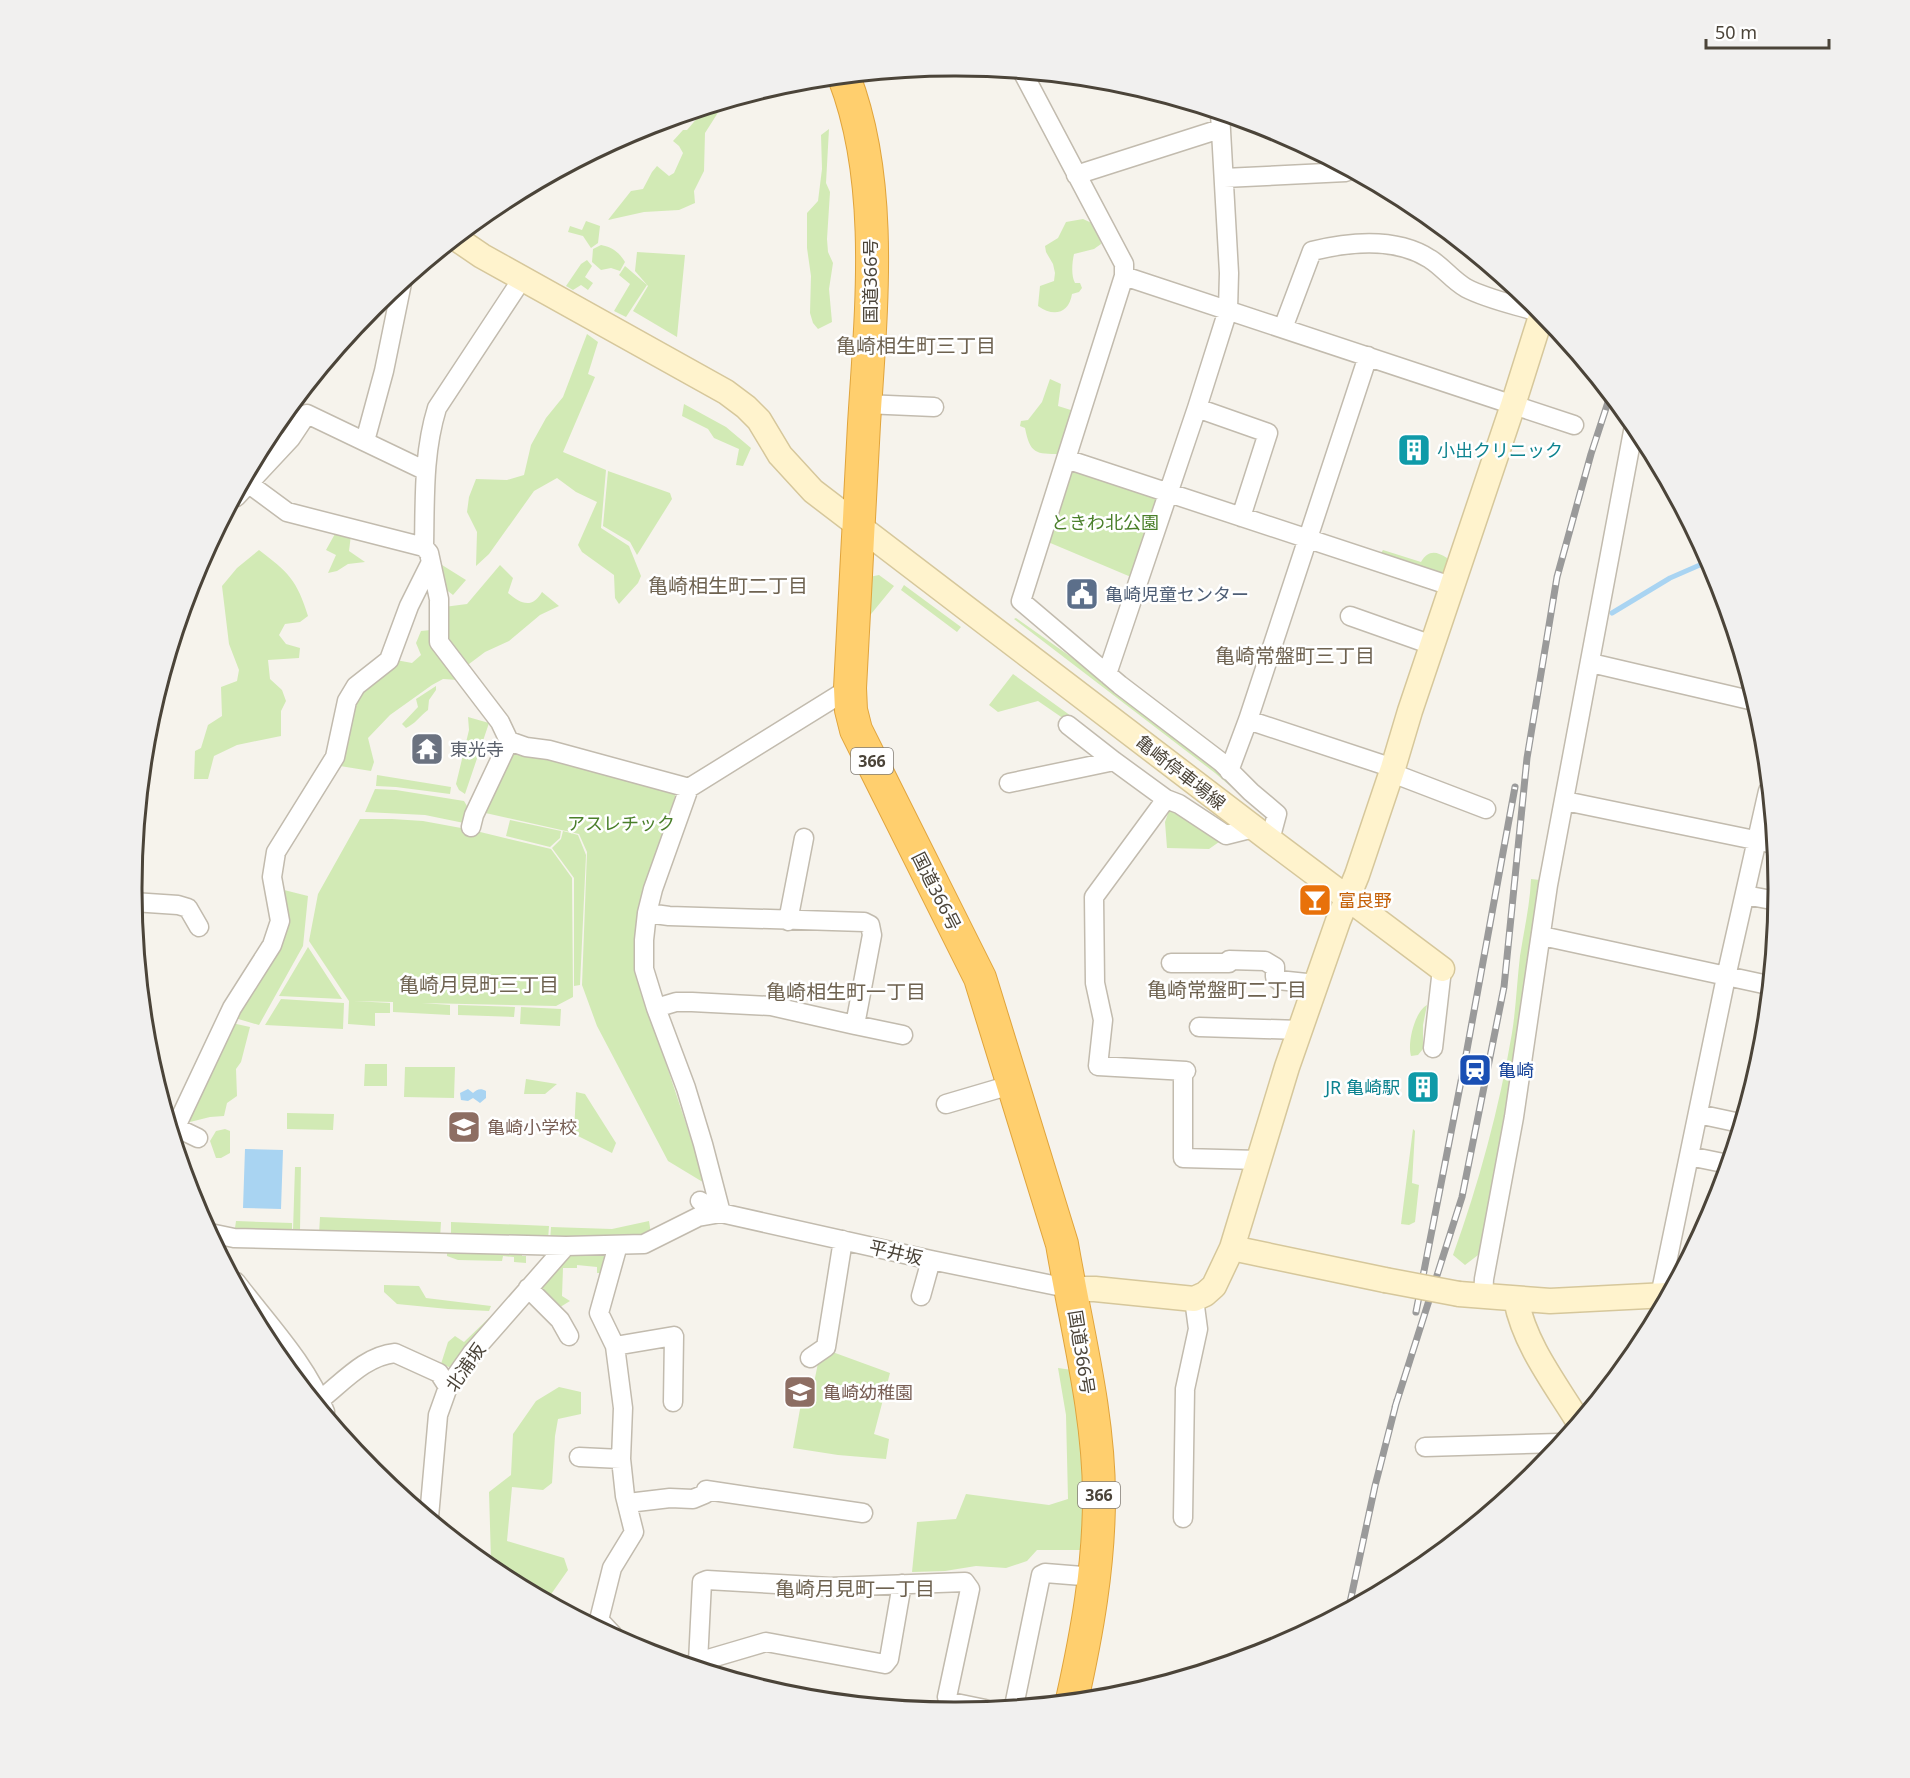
<svg xmlns="http://www.w3.org/2000/svg" width="1910" height="1778" font-family="'Noto Sans','Noto Sans JP',sans-serif">
<rect width="100%" height="100%" fill="#f6f3ec"/>
<path fill="#d2eab5" d="M727,102L719,111L705,133L704,171L694,191L695,203L679,210L644,212L608,220L631,191L643,189L652,172L657,166L669,176L674,173L683,153L679,146L673,141L683,130H687L705,109Z
M829,129L826,183L830,192L827,239L828,252L833,263L829,289L832,322L818,329L813,323L810,313L811,276L807,248V213L818,201L822,169L821,135Z
M1083,219L1094,224L1100,237L1101,244L1094,249L1074,254C1072,263 1071,276 1075,283H1080L1082,288L1079,292L1072,294C1069,314 1053,317 1038,306L1040,286L1054,281L1055,273L1053,264L1046,252L1045,246L1058,238L1066,222Z
M586,221L600,226L598,243L591,248L583,236L568,232L570,226L582,230Z
M601,245C612,247 619,252 625,262L620,271L611,268L601,270L592,262L593,249Z
M637,252L685,255L677,337L633,311L648,286L635,271Z
M587,260L592,266L585,277L593,283L588,290L581,285L573,290L566,286L581,264Z
M625,266L647,285L626,317L614,311L630,284L619,275Z
M587,334L598,342L588,374L595,377L563,452L606,470L601,528L629,546L641,576L638,583L619,604L615,598L614,575L582,552L578,545L597,502L576,492L557,478L534,491L489,554L476,566L477,532L467,512L469,497L476,479L507,480L524,475L531,445L546,418L563,397Z
M1050,379L1061,384L1058,406L1074,411L1060,454C1036,454 1030,454 1025,428L1020,426L1021,421L1028,420L1042,402Z
M684,404L726,427L751,448L743,466L736,465L739,449L714,438L708,429L682,416Z
M291,407L295,419L247,475L271,431Z
M1073,468L1157,496L1131,577L1048,542Z
M608,471L670,493L672,499L637,555L630,542L603,526Z
M336,532L351,535L349,551L365,562L348,564L337,571L328,573L336,555L326,550Z
M259,550C288,572 297,580 308,616L300,622L285,624L279,635L286,644L300,648L299,658L268,660L270,679L282,690L286,701L281,711V736L237,745L214,756L208,779H194L195,751L201,748L208,725L222,716L221,687L237,681L239,670L229,644L222,586L237,568Z
M1383,550L1421,562C1428,550 1436,551 1447,558L1449,567L1446,576L1379,556Z
M442,565L466,580L453,595L440,585L436,567Z
M500,565L513,578L508,593C521,604 532,609 542,592L559,606L540,615L509,641L485,652L465,667L445,639L444,607L467,604Z
M879,575L894,586L867,619L869,577Z
M904,585L961,627L957,632L901,590Z
M1016,618L1098,676L1216,767L1264,815L1215,773L1014,619Z
M431,630L458,680L443,679L432,685L390,715L368,738L374,762L371,771L340,766L353,703L396,660L412,663L421,655L416,643L421,631Z
M1013,674L1078,721H1067L1038,701L998,712L989,705Z
M436,686V690L429,700L428,710C420,716 415,724 406,728L402,724L418,707L416,699Z
M468,717L489,723L465,794L459,790L456,784L469,730Z
M511,751L538,753L676,793L640,919L639,982L706,1184L668,1161L597,1026L582,985L587,852L579,834L481,812C497,794 503,774 511,751Z
M377,775L451,787L450,794L396,787L376,786Z
M375,789L396,790L464,801L467,806L464,823L425,815L365,812Z
M1170,808L1219,842L1209,849L1167,848L1165,822Z
M360,819H392L423,821L472,830L551,849L572,878L573,997L556,1006L422,1003L450,1005V1015L393,1012V1002L354,1001L390,1003V1013H375V1026L348,1024L349,1001L309,941L318,894Z
M510,820L561,831L560,838L550,847L506,836Z
M563,831L578,835L586,855L580,985L574,986V878L552,848L561,839Z
M1531,879L1540,880L1509,1119L1482,1252L1465,1265L1453,1255C1479,1183 1499,1109 1512,1033C1516,1008 1517,981 1520,956C1524,930 1530,905 1531,879Z
M284,890L308,896L303,946L259,1025L235,1018L286,909Z
M308,947L342,999L279,996Z
M281,999L344,1003L343,1029L265,1025Z
M458,1005L515,1007L514,1017L458,1015Z
M1427,1005L1423,1025V1049L1418,1055L1411,1056C1407,1043 1415,1011 1427,1005Z
M521,1007L561,1009L560,1026L520,1024Z
M232,1023L250,1027L241,1062L236,1069L237,1096L227,1103L224,1116L210,1117L182,1124Z
M365,1064H387V1086H364Z
M405,1067H455L454,1098L404,1097Z
M526,1079L557,1084L545,1094H524Z
M576,1092L585,1094L616,1143L612,1153L574,1134Z
M287,1113L334,1114L333,1130L287,1129Z
M225,1129L230,1131V1153L221,1158H216L210,1141L216,1131Z
M1413,1129L1415,1131L1412,1183L1419,1185L1415,1222L1409,1225L1401,1224Z
M295,1167H301L300,1231H293Z
M320,1217L441,1222L440,1239L319,1234Z
M236,1221L292,1223V1231L235,1228Z
M649,1221L651,1234L550,1241L551,1227L612,1229Z
M451,1222L549,1226L548,1240L451,1236Z
M447,1249L522,1252V1256H526V1263L514,1262V1257L503,1256L502,1261L458,1260L447,1256Z
M569,1253L606,1254L610,1260L606,1273H597V1267L577,1265V1268H563L562,1296L570,1301L557,1309L535,1289Z
M384,1285L419,1286L426,1298L491,1306L489,1311L448,1309L397,1304L384,1292Z
M489,1318H497L454,1369L441,1364L448,1342L455,1336L464,1342Z
M827,1350L890,1373L874,1434L889,1439L886,1459L838,1455L793,1448L804,1387L813,1388L819,1358Z
M1058,1368L1072,1370L1081,1421L1083,1525L1080,1550H1037L1027,1561L1006,1568L976,1566L945,1571L912,1572L917,1522L956,1519L966,1494L1049,1505L1068,1499L1066,1415Z
M559,1387L581,1392V1414L558,1419L555,1436L552,1483L543,1490L512,1487L507,1541L564,1558L568,1570L547,1600L497,1573L486,1563L491,1560L489,1492L511,1475L513,1434L536,1401Z"/>
<path fill="#a9d4f2" d="M468,1089L473,1093C477,1089 481,1088 486,1091V1098L480,1103L473,1098L468,1101L461,1100L460,1093Z
M245,1149L283,1150L281,1209L243,1208Z"/>
<g fill="none" stroke-linecap="round" stroke-linejoin="round">
<path stroke="#a9d4f2" stroke-width="5" d="M1612,613L1670,578L1709,561"/>
<g stroke="#c2bbae" stroke-width="21">
<path id="street" d="M1023,73L1124,264V276L1021,601L1120,685L1221,762L1251,792L1277,814L1270,840
M1076,175L1220,129
M1224,178L1346,172
M1124,276L1574,425
M522,279L437,408C423,453 425,500 424,547L429,553L439,599V642L500,722L509,741L526,747L549,750L689,788
M1283,328L1312,251C1349,242 1396,237 1430,259C1443,267 1452,280 1466,288C1489,300 1517,305 1541,313
M865,404L934,407
M1197,408L1268,433L1241,517
M365,441L384,371L402,283
M1066,459L1451,586
M249,484L287,512L424,547
M236,497L291,438L307,414L426,471
M1350,616L1432,645
M1591,663L1754,701
M1107,674L1197,408L1228,310L1229,273L1220,113
M1248,720L1393,768
M1068,725L1114,761L1166,799L1179,804L1226,835L1254,828
M1229,771L1248,720L1368,356
M1392,773L1486,809
M1009,783L1114,761
M1166,799L1094,897L1095,983L1103,1020L1098,1066L1186,1071
M1565,801L1774,844
M471,827L474,815L509,741
M1745,895L1777,901
M133,902L178,905L188,908L199,927
M647,913L669,916L864,922L870,925L872,935L855,1025L903,1035
M788,921L804,838
M1542,936L1768,985
M1171,963H1229V960L1265,961L1275,967V977L1278,980L1316,984
M656,1008L676,1002H692L771,1006L855,1025
M1199,1027L1300,1030
M1433,1048L1442,969
M1183,1071V1158L1259,1160
M946,1104L1014,1084
M1698,1114L1740,1123
M171,1125L198,1138
M173,1133L232,1008L272,945L280,921L272,877L276,852L335,757L347,701L356,686L389,660L409,606L431,562
M1689,1156L1728,1164
M700,1201L721,1213L703,1144L686,1088L656,1008L644,969V940L647,913L653,889L689,788L850,688
M210,1233L234,1238L566,1246L644,1244L698,1217L721,1213L931,1260L1072,1289
M236,1282C267,1323 307,1364 325,1412
M528,1288L560,1320L569,1336
M921,1296L931,1260
M1660,1296L1726,977L1768,791
M1483,1297L1484,1279L1514,1117L1548,885L1634,426
M615,1346L674,1336L673,1402
M810,1358L826,1347L843,1240
M320,1400C343,1382 365,1356 395,1353L439,1373L448,1387
M1425,1447L1559,1443
M579,1457L621,1459
M628,1503L670,1498L693,1499L705,1494L706,1490L863,1513
M429,1517L438,1415L448,1387L472,1353L566,1246
M1183,1518L1185,1389L1198,1329L1194,1299
M613,1635L599,1620L612,1568L634,1532L625,1496L621,1459L623,1408L615,1346L599,1313L618,1245
M698,1662L766,1642L885,1664L889,1659L902,1584
M690,1665L698,1662L702,1582L707,1580L830,1587L965,1582L970,1589L947,1697L951,1702L985,1709
M1014,1706L1041,1575L1045,1573L1095,1577"/>
</g>
<g stroke="#d6c79b" stroke-width="27">
<path id="secondary" d="M457,239L482,256L726,392L746,407L759,420L780,455L813,491L1270,840L1442,969
M1232,1248L1385,1280
M1072,1289H1095L1194,1299L1205,1294L1214,1286L1232,1248L1287,1067L1338,921L1357,875L1393,768L1410,711L1513,405L1542,313
M1459,1294L1550,1301L1667,1295
M1516,1300C1525,1345 1554,1382 1578,1421"/>
</g>
<g stroke="#e0a43c" stroke-width="34">
<path id="highway" d="M844,77C885,183 871,312 864,424C859,512 855,600 850,688L851,710L856,730L980,978L1062,1244C1076,1327 1099,1412 1099,1497C1099,1566 1087,1633 1072,1700"/>
</g>
<use href="#street" stroke="#fff" stroke-width="18"/>
<use href="#secondary" stroke="#fff3cd" stroke-width="24"/>
<use href="#highway" stroke="#ffcf6e" stroke-width="32"/>
<g stroke="#9a9a9a" stroke-width="7">
<path id="rail" d="M1416,1312L1464,1066L1515,787
M1395,1407L1462,1197L1504,987L1527,758L1557,577L1591,454L1610,396
M1349,1607L1375,1486L1397,1400"/>
</g>
<use href="#rail" stroke="#fff" stroke-width="4.5" stroke-dasharray="14" stroke-linecap="butt"/>
<g stroke="#d6c79b" stroke-width="27" stroke-linecap="butt">
<path id="secondary-bridge" d="M1385,1280L1459,1294"/>
</g>
<use href="#secondary-bridge" stroke="#fff3cd" stroke-width="24"/>
</g>
<defs>
<g id="building-square" transform="scale(1.725)"><rect x="-9" y="-9" width="18" height="18" rx="4" fill="#0f9aa8" stroke="#fff"/><path d="M-4-6H4V6H1V3H-1V6H-4ZM-2.5-4.3h1.7v1.8h-1.7ZM.8-4.3h1.7v1.8H.8ZM-2.5-1h1.7V.8h-1.7ZM.8-1h1.7V.8H.8Z" fill="#fff"/></g>
<g id="civic-square" transform="scale(1.725)"><rect x="-9" y="-9" width="18" height="18" rx="4" fill="#5c6f8a" stroke="#fff"/><path d="M-.6-6.5H3V-4.5H.6V-3L4-1V1h2V6H-6V1h2V-1L-.6-3ZM-1.2 2.5V6h2.4V2.5Z" fill="#fff"/></g>
<g id="temple-square" transform="scale(1.725)"><rect x="-9" y="-9" width="18" height="18" rx="4" fill="#6b7280" stroke="#fff"/><path d="M0-6L5-2H3V0L6.5 2.5H4V6H1.5V3h-3V6H-4V2.5H-6.5L-3 0V-2H-5Z" fill="#fff"/></g>
<g id="bar-square" transform="scale(1.725)"><rect x="-9" y="-9" width="18" height="18" rx="4" fill="#e8710a" stroke="#fff"/><path d="M-6-5H6L.8 .8V4.5H3.5V6h-7V4.5H-.8V.8Z" fill="#fff"/></g>
<g id="station-square" transform="scale(1.725)"><rect x="-9" y="-9" width="18" height="18" rx="4" fill="#1a4fb4" stroke="#fff"/><path d="M-3-6H3Q5-6 5-4V2Q5 4 3 4L4.5 6H3L1.5 4h-3L-3 6H-4.5L-3 4Q-5 4-5 2V-4Q-5-6-3-6ZM-3.5-4v3h7v-3ZM-3.5 1v1.5H-2V1ZM2 1v1.5H3.5V1Z" fill="#fff"/></g>
<g id="school-square" transform="scale(1.725)"><rect x="-9" y="-9" width="18" height="18" rx="4" fill="#8d6e63" stroke="#fff"/><path d="M0-5L7-2L0 1L-7-2ZM-4 1L0 2.5L4 1V4Q0 6-4 4Z" fill="#fff"/></g>
</defs>
<g fill-rule="evenodd">
<use href="#building-square" x="1414" y="450"/>
<use href="#civic-square" x="1082" y="594"/>
<use href="#temple-square" x="427" y="749"/>
<use href="#bar-square" x="1315" y="900"/>
<use href="#station-square" x="1475" y="1070"/>
<use href="#building-square" x="1423" y="1087"/>
<use href="#school-square" x="464" y="1127"/>
<use href="#school-square" x="800" y="1392"/>
</g>
<g text-anchor="middle" dominant-baseline="central" stroke-width="5" stroke-linejoin="round" paint-order="stroke">
<g fill="#fff" stroke="#817c74" stroke-width="1.5">
<rect x="851" y="748" width="42" height="26" rx="4.5"/>
<rect x="1078" y="1482" width="42" height="26" rx="4.5"/>
</g>
<g font-size="16" font-weight="bold" fill="#4b4439">
<text x="872" y="761">366</text>
<text x="1099" y="1495">366</text>
</g>
<g font-size="18" fill="#4b4439" stroke="#fff">
<text transform="translate(870 281) rotate(-90)">国道366号</text>
<text transform="translate(1181 772) rotate(38)">亀崎停車場線</text>
<text transform="translate(937 891) rotate(63)">国道366号</text>
<text transform="translate(896 1252) rotate(13)">平井坂</text>
<text transform="translate(1082 1352) rotate(81)">国道366号</text>
<text transform="translate(465 1367) rotate(-55)">北浦坂</text>
</g>
<g font-size="18" fill="#0d838f" stroke="#fff" text-anchor="start">
<text x="1437" y="450">小出クリニック</text>
<text x="1400" y="1087" text-anchor="end">JR 亀崎駅</text>
</g>
<g font-size="18" fill="#4a7f2a" stroke="#fff">
<text x="1105" y="522">ときわ北公園</text>
<text x="621" y="823">アスレチック</text>
</g>
<g font-size="18" fill="#4e5e75" stroke="#fff" text-anchor="start">
<text x="1105" y="594">亀崎児童センター</text>
</g>
<g font-size="18" fill="#5b616d" stroke="#fff" text-anchor="start">
<text x="450" y="749">東光寺</text>
</g>
<g font-size="18" fill="#c56008" stroke="#fff" text-anchor="start">
<text x="1338" y="900">富良野</text>
</g>
<g font-size="18" fill="#164399" stroke="#fff" text-anchor="start">
<text x="1498" y="1070">亀崎</text>
</g>
<g font-size="18" fill="#785e54" stroke="#fff" text-anchor="start">
<text x="487" y="1127">亀崎小学校</text>
<text x="823" y="1392">亀崎幼稚園</text>
</g>
<g font-size="20" fill="#6e6250" stroke="#fff">
<text x="916" y="345">亀崎相生町三丁目</text>
<text x="728" y="585">亀崎相生町二丁目</text>
<text x="1295" y="655">亀崎常盤町三丁目</text>
<text x="479" y="984">亀崎月見町三丁目</text>
<text x="1227" y="989">亀崎常盤町二丁目</text>
<text x="846" y="991">亀崎相生町一丁目</text>
<text x="855" y="1588">亀崎月見町一丁目</text>
</g>
</g>
<path d="M0 0H1910V1778H0ZM954 76H956A812 812 0 0 1 1768 888V890A812 812 0 0 1 956 1702H954A812 812 0 0 1 142 890V888A812 812 0 0 1 954 76Z" fill="#f1f0ef" fill-rule="evenodd"/>
<path fill="none" stroke="#4b4439" stroke-width="3" d="M954 76H956A812 812 0 0 1 1768 888V890A812 812 0 0 1 956 1702H954A812 812 0 0 1 142 890V888A812 812 0 0 1 954 76Z"/>
<path d="M1706 39v9h123v-9" fill="none" stroke="#4b4439" stroke-width="3"/>
<text x="1715" y="39" font-size="18" fill="#4b4439" stroke="#ffffff" stroke-width="4.5" paint-order="stroke">50 m</text>
</svg>
